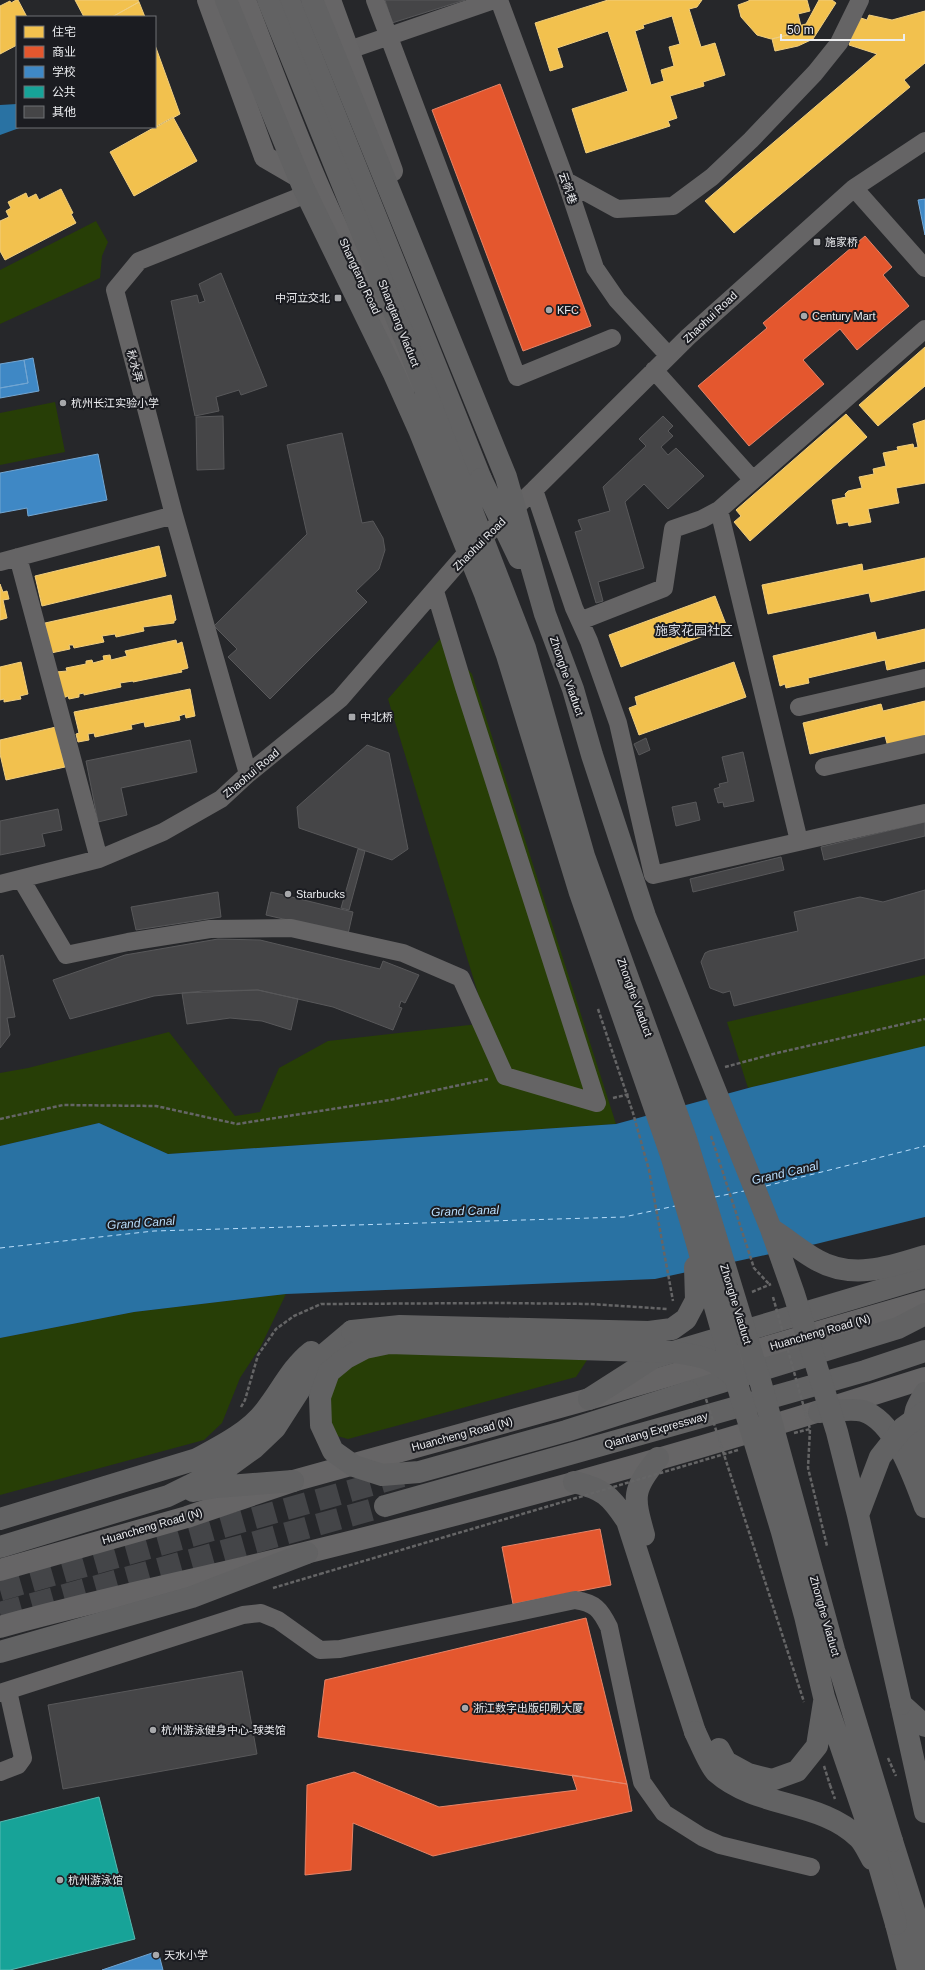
<svg xmlns="http://www.w3.org/2000/svg" width="925" height="1970" font-family="Arial,'Noto Sans SC',sans-serif">
<rect width="100%" height="100%" fill="#26272a"/>
<path fill="#273e06" d="M96,221L108,242L102,256L100,278L0,324V270Z
M55,402L65,452L0,465V413Z
M440,639L472,674L616,1124L168,1154L99,1123L0,1146V1073L28,1068L169,1032L235,1116L260,1112L279,1068L328,1041L487,1023L388,699Z
M925,975V1047L748,1088L727,1022Z
M286,1294L261,1346L240,1378L222,1423L204,1440L0,1495V1338L134,1312Z
M408,1347L589,1357L576,1377L348,1439L330,1434L320,1382L366,1356Z"/>
<path fill="#2972a3" d="M17,104V127H22L0,135V105Z
M925,1046V1217L816,1244L655,1279L286,1294L134,1312L0,1338V1146L99,1123L168,1154L616,1124L752,1087Z"/>
<path fill="#f2c14e" stroke="#f0ce7f" fill-rule="evenodd" d="M16,0H18L27,17H17V45L0,54V6L10,1L11,3Z
M75,0H138L139,2L112,17H84Z
M608,0H702L697,7L689,9L701,47L715,43L725,75L703,82L704,86L670,96L677,118L668,121L670,126L586,153L572,109L628,91L608,31L557,48L563,67L550,71L535,23ZM672,16L680,44L669,47L674,66L661,70L664,81L651,85L635,31L644,28L643,25Z
M749,0H807L810,11L798,14L801,26L794,27L796,33L771,39L757,35L741,17L738,5L749,1Z
M819,0H832L836,3L813,39L798,46L775,51L772,39L796,33L794,27L806,24Z
M139,2L145,17H112Z
M925,11V63L904,80L910,87L734,233L705,201L877,54L849,45L858,17L867,20L869,15L892,20Z
M155,45L180,114L153,129L152,127H155Z
M173,117L197,161L134,196L110,152Z
M61,189L73,213L71,214L76,223L5,260L0,251V221L9,217L6,211L11,208L8,202L26,193L28,198L36,194L39,200Z
M925,347V386L878,426L859,405Z
M846,414L867,437L750,541L734,522L741,516L736,510Z
M925,420V483L896,488L899,503L868,509L871,522L849,526L848,522L837,524L832,500L846,497L845,494L848,491L862,488L859,477L874,474L873,469L886,466L883,453L898,450L897,447L913,444L914,448L918,447L913,424Z
M159,546L166,576L42,606L35,576Z
M925,558V590L871,602L869,593L768,614L762,585L862,564L863,571Z
M0,584L3,592L7,591L9,599L3,600L7,618L0,620Z
M171,595L176,620L174,621V623L143,627L144,631L116,637L115,634L102,636L104,642L74,648L73,645H69L70,649L51,653L45,623Z
M715,596L727,627L621,667L609,635Z
M925,629V661L887,670L885,660L808,678L809,683L786,688L785,684L780,686L773,656L875,632L877,640Z
M176,640L177,644L182,642L188,668L181,670L182,672L133,682V681L120,683L121,687L84,695V693L79,694V697L69,699L68,696L63,698L56,672L67,671L66,668L86,664V661L92,660L93,663L104,660L103,656L110,655L111,660L127,656L125,651Z
M21,662L28,694L20,696L21,699L4,702V699L0,700V667Z
M734,662L746,697L639,735L629,708L637,705L635,697Z
M190,689L195,716L186,718L185,714L179,716L180,720L145,727L144,722L131,725L132,729L95,737L94,733L88,734L89,740L78,742L76,734L79,733L74,712Z
M925,701V739L888,747L885,736L810,754L803,723L881,704L883,711Z
M56,727L65,767L6,780L0,754V740Z"/>
<path fill="#e4572e" stroke="#e68468" d="M500,84L591,326L523,351L432,110Z
M865,236L892,267L883,275L909,306L857,350L840,329L803,360L824,384L749,446L698,386L767,328L763,323Z
M600,1529L611,1585L513,1604L502,1547Z
M586,1618L627,1784L318,1737L325,1680Z
M354,1772L439,1807L577,1790L572,1775L627,1784L632,1811L433,1856L353,1823L351,1870L305,1875L307,1785Z"/>
<path fill="#3f88c5" stroke="#73a6d2" d="M925,199V235L918,200Z
M33,358L39,391L0,398V388L28,383L24,360Z
M24,360L28,383L0,388V364Z
M98,454L107,500L28,516L27,508L0,513V473Z
M158,1951L163,1970H102Z"/>
<path fill="#17a398" stroke="#57b9b2" d="M99,1797L135,1939L10,1970H0V1822Z"/>
<g fill="none" stroke-linecap="round" stroke-linejoin="round">
<path stroke="#b8ddfb" stroke-width="1" stroke-dasharray="5 4" stroke-linecap="butt" d="M766,1186L925,1146
M715,1197L744,1191
M0,1248L154,1231L624,1217L675,1206"/>
</g>
<path fill="#454547" stroke="#58585a" d="M385,0H465L392,23Z
M221,273L267,386L241,395L239,390L216,397L219,411L195,416L171,301L197,295L199,303L205,301L199,284Z
M223,416L224,469L197,470L196,417Z
M663,416L673,426L668,431L673,436L661,447L668,455L676,448L704,476L668,509L644,484L625,502L644,568L598,582L603,601L596,603L575,532L582,530L578,520L610,511L603,487L646,446L639,439Z
M342,433L362,523L373,521L383,538L385,550L379,569L356,591L367,602L270,699L228,657L237,649L214,626L307,534L287,445Z
M646,738L650,750L639,755L634,744Z
M190,740L197,772L121,788L127,815L98,822L86,761Z
M367,745L389,753L408,849L392,860L299,828L297,807Z
M743,752L754,801L724,807L723,802L718,803L714,789L720,787L719,784L728,782L722,757Z
M696,802L700,820L676,826L672,807Z
M58,809L62,830L42,834L45,846L0,855V821Z
M925,822V836L824,860L821,847Z
M358,849L365,851L349,910L341,908Z
M781,857L784,870L693,892L690,879Z
M925,890V958L734,1006L730,991L723,993L710,988L701,962L705,953L709,951L798,931L794,912L860,897L883,902Z
M218,892L221,917L136,930L131,907Z
M271,892L353,912L348,934L266,915Z
M218,939L260,940L380,969L383,961L419,975L405,1003L401,1001L399,1007L402,1008L393,1030L333,1007L258,990L203,991L154,996L70,1019L53,980L125,955Z
M3,955L15,1017L7,1018L10,1035L0,1048V956Z
M258,990L298,999L291,1030L262,1021L230,1018L187,1024L182,993Z
M242,1671L257,1754L63,1789L48,1705Z"/>
<g fill="none" stroke-linecap="round" stroke-linejoin="round">
<path stroke="#444548" stroke-width="22" stroke-dasharray="22 11" stroke-linecap="butt" d="M0,1590L403,1476
M0,1613L385,1506"/>
<path stroke="#656566" stroke-width="2.5" stroke-dasharray="4 2" stroke-linecap="butt" d="M725,1067L777,1053L925,1019
M613,1098L630,1094
M0,1119L63,1105L156,1106L237,1124L390,1100L488,1079
M752,1292L771,1284
M241,1407L245,1400L258,1355L276,1329L294,1316L321,1304L500,1303L591,1304L668,1309
M273,1588L320,1574
M888,1758L896,1776
M830,1785L835,1799"/>
<path stroke="#656465" stroke-width="18" d="M375,0L517,377L612,338
M499,0L566,181L595,268L617,300L669,356
M349,50L494,0
M566,181L617,209L673,206L712,177L751,140L815,73L839,43L860,0
M854,188L925,268
M654,370L752,479
M534,490L574,608L589,641L618,723L653,875L925,813
M719,510L799,841
M174,515L248,774
M18,557L99,859
M0,562L174,515L115,290L139,261L319,189
M580,621L664,588L673,529L702,519L719,510L925,329
M799,707L925,678
M824,767L925,744
M21,879L66,955L128,942L210,929L291,928L403,953L461,978L505,1076L597,1103L464,687L435,591
M0,884L99,859L163,832L221,799L248,774L340,699L464,556L534,490L688,337L854,188L925,141
M0,1693L243,1615L261,1613L278,1620L320,1650L340,1649L575,1600C595,1603 600,1609 609,1627L642,1782L664,1813L702,1837L720,1845L811,1867
M0,1772L18,1765L23,1758L8,1691"/>
<path stroke="#666566" stroke-width="22" d="M208,0L265,157L308,182
M245,0C269,64 293,128 320,190C348,255 382,318 408,383
M330,0L392,171
M0,1570L187,1517L293,1481L589,1399L925,1301
M0,1627C102,1598 206,1578 309,1552C516,1501 722,1443 925,1378"/>
<path stroke="#626263" stroke-width="22" d="M289,0L481,479
M689,1392L898,1328L925,1314
M925,1393C922,1398 918,1404 916,1410C910,1429 920,1452 925,1471
M589,1399L653,1358L925,1277
M819,1412C830,1411 853,1408 863,1411C895,1421 914,1478 925,1507
M574,1482C603,1489 610,1495 627,1521L695,1732
M193,1491L216,1487L293,1481
M385,1506L865,1371L925,1351
M0,1519L197,1459C221,1446 249,1432 265,1411C281,1391 291,1368 311,1352
M644,1535C633,1495 632,1491 658,1458
M0,1547L168,1496L229,1466L254,1448L275,1428L320,1358L352,1331
M0,1652L192,1597L307,1553
M901,1704L925,1812
M901,1704L925,1726
M892,1841L916,1917L925,1967
M896,1924L908,1970"/>
<path stroke="#656566" stroke-width="2.5" stroke-dasharray="4 2" stroke-linecap="butt" d="M598,1009L633,1113L649,1170L673,1301
M711,1136L754,1268L769,1284
M773,1297L810,1429L808,1468L827,1546
M706,1399L804,1702
M794,1433L810,1429
M320,1574L738,1450
M824,1766L830,1785"/>
<path stroke="#626263" stroke-width="22" d="M226,0L303,187L394,374L419,430L485,594L507,655L580,893L672,1158L692,1226L735,1377L782,1532L805,1616L824,1697L864,1814L896,1924
M268,0L414,361L525,648L584,856L686,1139L761,1384L834,1650L892,1841
M312,0L506,477L545,614L573,689L592,755L645,916L771,1229L794,1294L837,1432L858,1515L901,1704
M481,479L519,558
M771,1229C786,1238 802,1252 817,1260C852,1280 890,1267 925,1256
M352,1331L400,1326L649,1332L672,1329L686,1319L696,1300L695,1267
M689,1392L566,1431L419,1472L382,1475L354,1466L333,1451L321,1425L320,1397L329,1372L346,1358L365,1348L389,1343L675,1352C704,1357 711,1357 735,1377
M858,1515L880,1457L903,1428L925,1412
M695,1732C700,1742 709,1765 716,1772C758,1809 821,1800 859,1838C864,1843 868,1852 872,1859
M719,1749L726,1762L748,1774L772,1780L797,1771L817,1746L824,1702"/>
</g>
<g fill="#a7a8ab" stroke="#1b1c21" stroke-width="1.5">
<rect x="813" y="238" width="8" height="8" rx="2"/>
<rect x="334" y="294" width="8" height="8" rx="2"/>
<circle cx="549" cy="310" r="4"/>
<circle cx="804" cy="316" r="4"/>
<circle cx="63" cy="403" r="4"/>
<rect x="348" y="713" width="8" height="8" rx="2"/>
<circle cx="288" cy="894" r="4"/>
<circle cx="465" cy="1708" r="4"/>
<circle cx="153" cy="1730" r="4"/>
<circle cx="60" cy="1880" r="4"/>
<circle cx="156" cy="1955" r="4"/>
</g>
<g text-anchor="middle" dominant-baseline="central" stroke-width="4" stroke-linejoin="round" paint-order="stroke">
<g font-size="11" fill="#ecedf0" stroke="#1b1c21">
<text transform="translate(568 188) rotate(71)">云帆巷</text>
<text transform="translate(360 276) rotate(65)">Shangtang Road</text>
<text transform="translate(710 317) rotate(-43)">Zhaohui Road</text>
<text transform="translate(399 323) rotate(68)">Shangtang Viaduct</text>
<text transform="translate(135 366) rotate(75)">秋水弄</text>
<text transform="translate(479 544) rotate(-45)">Zhaohui Road</text>
<text transform="translate(567 676) rotate(71)">Zhonghe Viaduct</text>
<text transform="translate(251 773) rotate(-40)">Zhaohui Road</text>
<text transform="translate(635 997) rotate(70)">Zhonghe Viaduct</text>
<text transform="translate(736 1304) rotate(73)">Zhonghe Viaduct</text>
<text transform="translate(820 1332) rotate(-16)">Huancheng Road (N)</text>
<text transform="translate(656 1430) rotate(-16)">Qiantang Expressway</text>
<text transform="translate(462 1434) rotate(-15)">Huancheng Road (N)</text>
<text transform="translate(152 1526) rotate(-16)">Huancheng Road (N)</text>
<text transform="translate(825 1616) rotate(74)">Zhonghe Viaduct</text>
</g>
<g font-size="11" fill="#ecedf0" stroke="#1b1c21" text-anchor="start">
<text x="825" y="242">施家桥</text>
<text x="330" y="298" text-anchor="end">中河立交北</text>
<text x="557" y="310">KFC</text>
<text x="812" y="316">Century Mart</text>
<text x="71" y="403">杭州长江实验小学</text>
<text x="360" y="717">中北桥</text>
<text x="296" y="894">Starbucks</text>
<text x="473" y="1708">浙江数字出版印刷大厦</text>
<text x="161" y="1730">杭州游泳健身中心-球类馆</text>
<text x="68" y="1880">杭州游泳馆</text>
<text x="164" y="1955">天水小学</text>
</g>
<g font-size="12" font-style="italic" fill="#b8ddfb" stroke="#1b1c21">
<text transform="translate(785 1173) rotate(-13)">Grand Canal</text>
<text transform="translate(465 1211) rotate(-2)">Grand Canal</text>
<text transform="translate(141 1223) rotate(-4)">Grand Canal</text>
</g>
<g font-size="13" fill="#dbdde4" stroke="#1b1c21">
<text x="694" y="630">施家花园社区</text>
</g>
</g>
<rect x="16" y="16" width="140" height="112" fill="#1b1c21" stroke="#6f7074"/>
<rect x="24" y="26" width="20" height="12" fill="#f2c14e" stroke="#6f7074"/>
<text x="52" y="36" font-size="12" fill="#ecedf0">住宅</text>
<rect x="24" y="46" width="20" height="12" fill="#e4572e" stroke="#6f7074"/>
<text x="52" y="56" font-size="12" fill="#ecedf0">商业</text>
<rect x="24" y="66" width="20" height="12" fill="#3f88c5" stroke="#6f7074"/>
<text x="52" y="76" font-size="12" fill="#ecedf0">学校</text>
<rect x="24" y="86" width="20" height="12" fill="#17a398" stroke="#6f7074"/>
<text x="52" y="96" font-size="12" fill="#ecedf0">公共</text>
<rect x="24" y="106" width="20" height="12" fill="#454547" stroke="#6f7074"/>
<text x="52" y="116" font-size="12" fill="#ecedf0">其他</text>
<path d="M781 34v6h123v-6" fill="none" stroke="#ecedf0" stroke-width="2"/>
<text x="787" y="34" font-size="12" fill="#ecedf0" stroke="#1b1c21" stroke-width="3" paint-order="stroke">50 m</text>
</svg>
